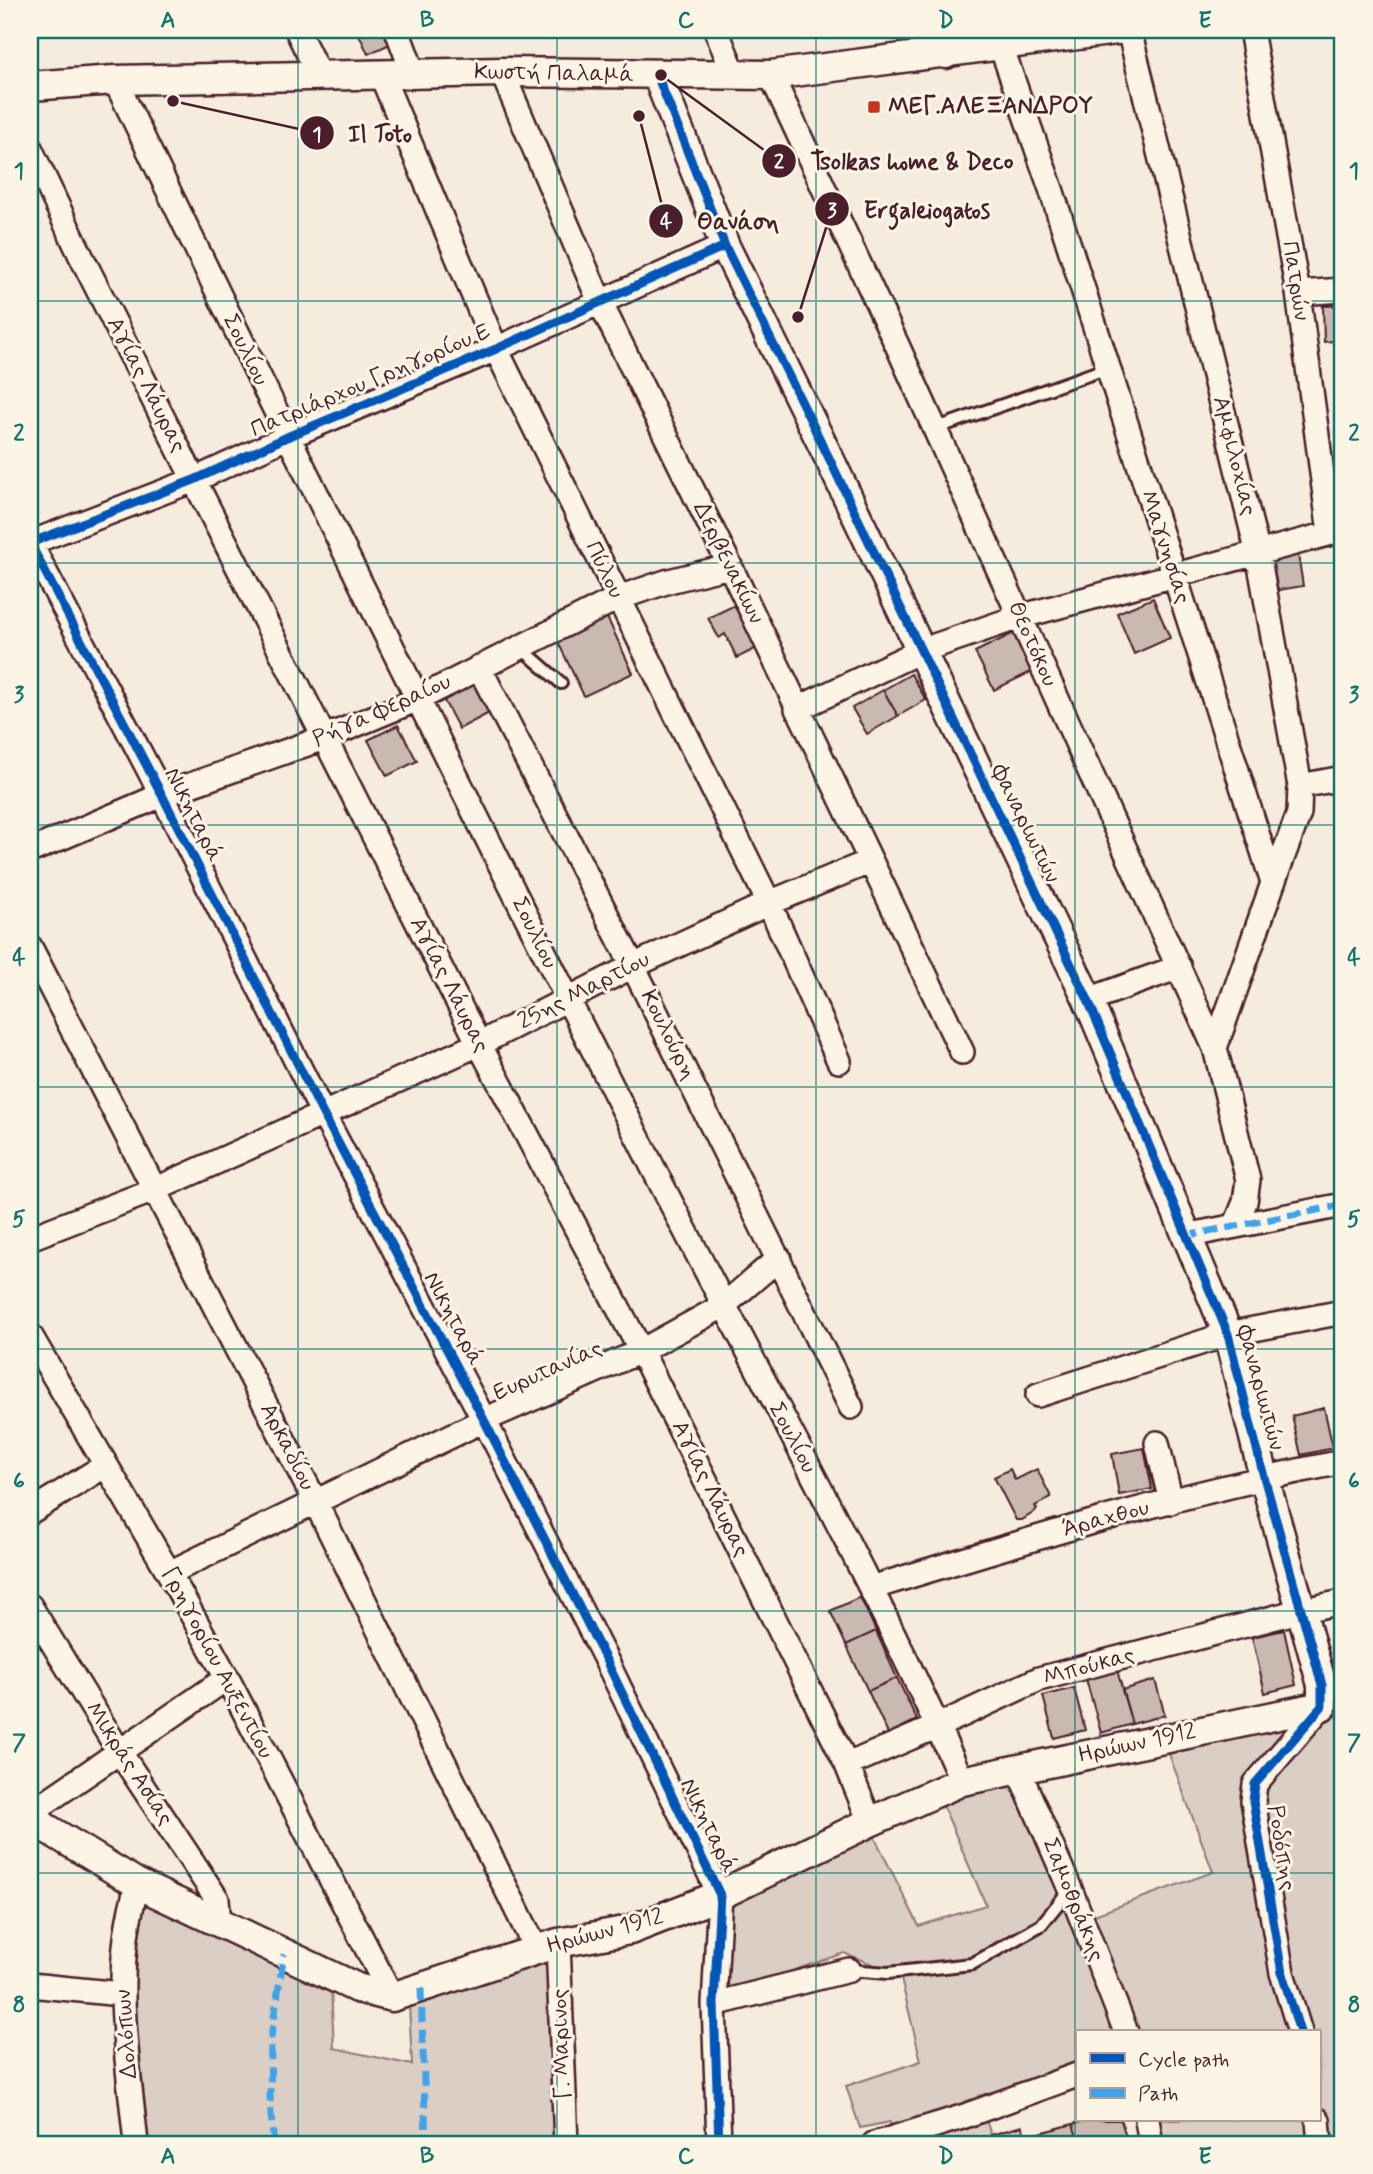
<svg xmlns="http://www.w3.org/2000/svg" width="1373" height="2174" font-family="Mynerve,sans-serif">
<rect width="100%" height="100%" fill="#f5ecde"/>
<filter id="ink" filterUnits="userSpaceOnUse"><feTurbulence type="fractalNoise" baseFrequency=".0143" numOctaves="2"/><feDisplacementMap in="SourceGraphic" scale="14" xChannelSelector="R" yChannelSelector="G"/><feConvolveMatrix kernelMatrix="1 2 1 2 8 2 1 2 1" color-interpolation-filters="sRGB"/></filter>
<g filter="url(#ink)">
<path fill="#dbcec4" stroke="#927678" stroke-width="2" d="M1343,1715V2144H1157L1153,2120H1319V2032H1077V2067L978,2096L994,2144H897L890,2122L860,2128L846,2086L921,2061L900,1975L844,1953L722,1995L731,1900L874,1836L919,1926L986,1905L941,1801L1008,1780L1075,1922L1213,1872L1169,1754Z
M144,1901L331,1987L334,2048L412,2065L409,2004L549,1953L558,2144H144L131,1997Z"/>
<path fill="#cab9b1" stroke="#4a1f2b" stroke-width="2" d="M357,30H384L390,44L368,54Z
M1343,305V340L1324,342L1323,306Z
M1298,554L1303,586L1272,591L1267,559Z
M1153,598L1170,638L1134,654L1117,613Z
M737,604L759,647L737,658L725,634L719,638L708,618Z
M606,615L633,673L584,696L556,638Z
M1014,633L1033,671L994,690L975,652Z
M911,674L926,700L898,716L883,690Z
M474,680L491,712L459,729L442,697Z
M883,690L898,716L867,734L852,708Z
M398,725L417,761L387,776L368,740Z
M1324,1408L1333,1448L1301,1455L1292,1416Z
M1144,1448L1152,1489L1119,1495L1112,1454Z
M1010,1469L1015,1480L1037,1469L1051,1497L1035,1506L1037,1509L1033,1513L1022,1520H1016L994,1477Z
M860,1597L876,1631L846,1645L830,1611Z
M1284,1630L1296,1685L1265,1693L1252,1637Z
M876,1631L897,1678L868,1691L846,1645Z
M1117,1670L1132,1724L1101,1733L1086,1679Z
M897,1678L917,1720L888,1734L868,1691Z
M1155,1680L1165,1715L1132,1724L1122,1690Z
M1074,1688L1085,1730L1054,1738L1043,1696Z
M1087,2120H1121L1128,2144H1079L1073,2124Z
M1073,2124L1079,2144H1027L1025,2137Z
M1022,2126L1027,2144H994L991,2135Z"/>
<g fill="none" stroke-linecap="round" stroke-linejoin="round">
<g stroke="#4a1f2b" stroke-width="16">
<path id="service" d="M934,429L1108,368
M520,647L561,683
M849,1970L888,1973L972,1964L1041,1925L1070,1889"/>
</g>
<g stroke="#4a1f2b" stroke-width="28">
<path id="minor" d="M297,30L319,75
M397,30L413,73
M716,30L735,76
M1129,30L1258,554L1300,786L1299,813L1273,883
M1251,30L1298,293L1330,533
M1001,46L1051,189L1273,883L1215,1048
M502,72L600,302L730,566L962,1052
M381,74L496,349L769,903L839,1061
M771,75L897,345L1215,1048L1248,1180L1245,1202L1236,1224
M115,80C288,439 464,795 644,1150C750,1360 867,1566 962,1781
M30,148L81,256L479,1044L641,1351L847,1765L870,1822
M1298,293L1343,290
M479,667L633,966L851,1407
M797,709L920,651L1019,617L1343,530
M1300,786L1343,778
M30,851L162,795L324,738L418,699L618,598L669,581L730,566
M30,947L316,1503L537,1951
M1088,1000L1179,967
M1185,1236L1343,1205
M30,1238L154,1190L479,1044L633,966L769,903L869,862
M30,1335L169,1573L227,1678L392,1997
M1038,1395L1228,1334L1343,1312
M1157,1443L1171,1502
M30,1512L106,1465
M169,1573L484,1420L641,1351L723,1306L779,1258
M871,1588C1027,1540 1183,1492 1343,1462
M30,1606L119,1751L217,1899L219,1923
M847,1765L938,1726L1039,1679L1303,1610L1343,1602
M1018,1769L1070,1889L1126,2032
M30,1813L227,1678
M558,1943L566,2144
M30,1985L121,1994
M714,2004L849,1970
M1300,2032L1282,1973L1253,1801L1255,1784L1322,1706
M1147,2120L1151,2144
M1318,2120L1320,2144
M136,2144C128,2059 110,1968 138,1884
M719,2144L714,2004L720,1895L607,1662L484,1420L323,1114L162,795L30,543L194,480L287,437L496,349L725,246
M874,2144L962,2117L1077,2075"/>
</g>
<g stroke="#4a1f2b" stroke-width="33">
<path id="tertiary" d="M937,30L946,54
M30,86L115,80L502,72L771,75L1117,30
M30,1815L46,1828L138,1884L357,1988L392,1997L558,1943L630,1930L720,1895L870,1822L962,1781L1322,1706V1685L1264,1477L1228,1334L1088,1000L829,458L725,246L657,75"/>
</g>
<use href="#service" stroke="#fcf5e5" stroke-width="10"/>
<use href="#minor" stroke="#fcf5e5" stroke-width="23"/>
<use href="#tertiary" stroke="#fcf5e5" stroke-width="28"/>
<path stroke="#40a2eb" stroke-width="7" stroke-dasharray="14 7" stroke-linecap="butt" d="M1065,30L1068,36
M1185,1236L1343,1205
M421,1988L426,2144
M274,2144L270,2105L271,2037L284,1954"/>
<g stroke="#fcf5e5" stroke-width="13">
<path id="cycleway" d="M657,75L725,246L829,458L1088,1000L1228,1334L1264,1477L1322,1685V1706L1255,1784L1253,1801L1282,1973L1300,2032
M719,2144L714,2004L720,1895L607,1662L484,1420L323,1114L162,795L30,543L194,480L287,437L496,349L725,246"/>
</g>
<use href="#cycleway" stroke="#0057b8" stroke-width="9"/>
</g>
</g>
<path fill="none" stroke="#0f766e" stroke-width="2" stroke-opacity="0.55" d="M298,30V2144M557,30V2144M816,30V2144M1075,30V2144M30,301H1343M30,563H1343M30,825H1343M30,1087H1343M30,1349H1343M30,1611H1343M30,1873H1343"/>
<rect fill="#c8321e" stroke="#fcf5e5" stroke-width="2.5" x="867" y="100" width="14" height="14" rx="3.5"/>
<g text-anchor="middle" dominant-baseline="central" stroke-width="6" stroke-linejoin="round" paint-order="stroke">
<g font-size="23" fill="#4a1f2b" stroke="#fcf5e5">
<text transform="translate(554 74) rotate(1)">Κωστή Παλαμά</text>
<text transform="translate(1295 281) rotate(81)">Πατρών</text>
<text transform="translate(245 350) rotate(64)">Σουλίου</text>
<text transform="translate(371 381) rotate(-23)">Πατριάρχου Γρηγορίου Ε</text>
<text transform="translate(146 385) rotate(63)">Αγίας Λάυρας</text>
<text transform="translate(1234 456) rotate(76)">Αμφιλοχίας</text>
<text transform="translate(1165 547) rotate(72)">Μαγνησίας</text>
<text transform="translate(728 563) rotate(64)">Δερβενακίων</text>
<text transform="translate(604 570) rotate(64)">Πύλου</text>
<text transform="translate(1032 644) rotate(66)">Θεοτόκου</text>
<text transform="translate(382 711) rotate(-24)">Ρήγα Φεραίου</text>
<text transform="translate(193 815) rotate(63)">Νικηταρά</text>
<text transform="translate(1025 824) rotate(64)">Φαναριωτών</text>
<text transform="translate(534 933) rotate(64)">Σουλίου</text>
<text transform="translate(449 985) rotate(63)">Αγίας Λάυρας</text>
<text transform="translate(584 991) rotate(-27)">25ης Μαρτίου</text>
<text transform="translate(668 1035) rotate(63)">Κουλούρη</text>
<text transform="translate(453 1319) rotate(62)">Νικηταρά</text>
<text transform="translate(548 1371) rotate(-24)">Ευρυτανίας</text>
<text transform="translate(1260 1388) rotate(75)">Φαναριωτών</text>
<text transform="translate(792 1438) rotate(62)">Σουλίου</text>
<text transform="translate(287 1447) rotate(63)">Αρκαδίου</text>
<text transform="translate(710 1489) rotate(64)">Αγίας Λάυρας</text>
<text transform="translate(1106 1519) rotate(-15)">Άραχθου</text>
<text transform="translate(217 1663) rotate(62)">Γρηγορίου Αυξεντίου</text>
<text transform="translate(1089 1667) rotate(-15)">Μπούκας</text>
<text transform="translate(1137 1744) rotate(-12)">Ηρώων 1912</text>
<text transform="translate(129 1764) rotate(57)">Μικράς Ασίας</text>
<text transform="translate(708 1826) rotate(64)">Νικηταρά</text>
<text transform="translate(1281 1848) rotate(81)">Ροδόπης</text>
<text transform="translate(1073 1900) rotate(68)">Σαμοθράκης</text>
<text transform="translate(605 1932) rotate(-15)">Ηρώων 1912</text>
<text transform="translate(127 2034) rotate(-94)">Δολόπων</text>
<text transform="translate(562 2044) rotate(-92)">Γ. Μαρινος</text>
</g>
<g font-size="23" font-weight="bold" fill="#4a1f2b" stroke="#fcf5e5" text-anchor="start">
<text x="888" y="107">ΜΕΓ.ΑΛΕΞΑΝΔΡΟΥ</text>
</g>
</g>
<path fill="none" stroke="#4a1f2b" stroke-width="2.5" d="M173 101L317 133M661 75L779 161M798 317L832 209M639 116L666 221"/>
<g fill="#4a1f2b" stroke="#fcf5e5" stroke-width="2.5">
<circle cx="173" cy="101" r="7"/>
<circle cx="661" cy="75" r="7"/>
<circle cx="798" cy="317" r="7"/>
<circle cx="639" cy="116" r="7"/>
<circle cx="317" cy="133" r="18"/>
<circle cx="779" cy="161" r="18"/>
<circle cx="832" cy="209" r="18"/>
<circle cx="666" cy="221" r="18"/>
</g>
<g font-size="21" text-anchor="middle" font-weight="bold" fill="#fff">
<text x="317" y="141">1</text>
<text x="779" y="168">2</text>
<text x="832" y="217">3</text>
<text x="666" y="228">4</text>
</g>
<g font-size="24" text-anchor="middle" font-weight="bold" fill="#4a1f2b" stroke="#fcf5e5" stroke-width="6" stroke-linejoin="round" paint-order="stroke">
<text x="380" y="142">Il Toto</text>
<text x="912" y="169">Tsolkas home &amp; Deco</text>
<text x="927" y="218">Ergaleiogatos</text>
<text x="738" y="229">Θανάση</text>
</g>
<rect width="1373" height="2174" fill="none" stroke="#fcf5e5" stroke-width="77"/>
<rect x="1076" y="2030" width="245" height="91" fill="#fcf5e5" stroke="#b59f9b" stroke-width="2"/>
<rect x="1090" y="2053" width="35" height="10" fill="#0057b8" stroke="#b59f9b" stroke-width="2"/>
<text x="1138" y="2066" font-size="21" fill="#4a1f2b">Cycle path</text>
<rect x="1090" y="2088" width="35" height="10" fill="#40a2eb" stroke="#b59f9b" stroke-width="2"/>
<text x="1138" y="2100" font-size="21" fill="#4a1f2b">Path</text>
<rect x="38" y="38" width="1296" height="2098" fill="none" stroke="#0f766e" stroke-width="2.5"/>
<g font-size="23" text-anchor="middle" font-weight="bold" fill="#0f766e">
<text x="168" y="27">A</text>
<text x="427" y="27">B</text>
<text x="686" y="27">C</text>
<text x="946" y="27">D</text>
<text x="1205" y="27">E</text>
<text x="19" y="178">1</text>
<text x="1354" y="178">1</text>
<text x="19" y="440">2</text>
<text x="1354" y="440">2</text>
<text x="19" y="702">3</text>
<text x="1354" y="702">3</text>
<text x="19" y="964">4</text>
<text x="1354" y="964">4</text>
<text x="19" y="1226">5</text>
<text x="1354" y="1226">5</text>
<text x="19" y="1488">6</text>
<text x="1354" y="1488">6</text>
<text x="19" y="1750">7</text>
<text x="1354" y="1750">7</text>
<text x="19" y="2012">8</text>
<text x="1354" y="2012">8</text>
<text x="168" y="2163">A</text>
<text x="427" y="2163">B</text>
<text x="686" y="2163">C</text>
<text x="946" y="2163">D</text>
<text x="1205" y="2163">E</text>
</g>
</svg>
